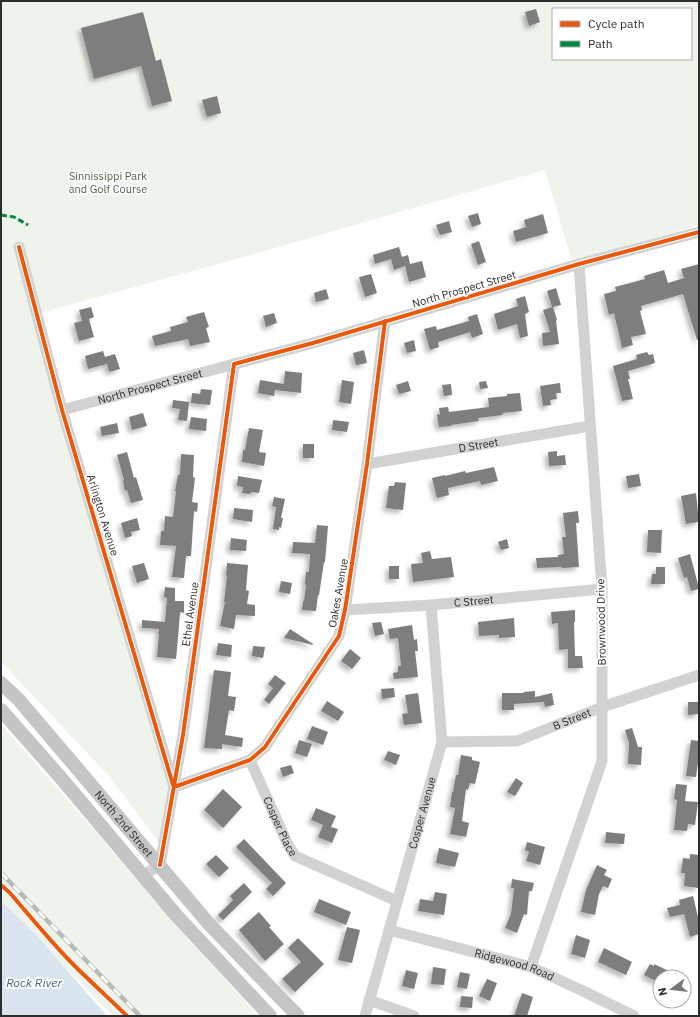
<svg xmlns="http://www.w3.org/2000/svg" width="700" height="1017" font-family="'IBM Plex Sans',sans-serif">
<defs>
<filter id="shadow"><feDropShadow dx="-3.5" dy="3.5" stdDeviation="2" flood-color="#0004"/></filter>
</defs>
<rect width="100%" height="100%" fill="#fff"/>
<path fill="#eef3eb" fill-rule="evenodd" d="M1,1H699V225L572,261L545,170L240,258L36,314L174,787L159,842L109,776L1,662ZM553,9H691V59H553Z
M1,724L81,815L186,937L259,1016H113L1,902Z"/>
<path fill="#d9e4ef" d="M1,901L38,937L107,1016H1Z"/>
<path fill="#7e7e7e" filter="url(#shadow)" d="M536,9L540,22L529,26L525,12Z
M143,12L156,61L161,59L172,101L152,106L141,66L94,79L81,28Z
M217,96L221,113L207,117L202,100Z
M478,213L481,224L472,227L468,216Z
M543,214L548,233L516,242L513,231L526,227L524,220Z
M449,221L452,232L440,235L436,225Z
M479,241L486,262L478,265L471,244Z
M399,247L402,257L408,255L410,264L422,261L426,277L409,282L405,266L394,270L391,259L375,264L373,255Z
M699,264V340H697L683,294L641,306L642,310L640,311L646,334L631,337L633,345L622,348L614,313L609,315L604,294L616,291L615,287L645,279L644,276L664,270L668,283L684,278L681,269Z
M371,274L377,293L365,297L359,277Z
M556,288L561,305L553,307L557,320L556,321L559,344L543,346L542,333L550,332L543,310L552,307L547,291Z
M326,289L329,299L316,302L314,293Z
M525,296L529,312L525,314L528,336L520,338L517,324L498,330L494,314L518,306L516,299Z
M91,307L94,317L89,319L94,337L79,341L74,323L82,321L79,310Z
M204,312L209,327L206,328L210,342L190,346L188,339L155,346L152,336L171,331L170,327L188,322L186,317Z
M274,313L277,323L266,327L263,316Z
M477,314L483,334L472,338L470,332L438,342L439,347L430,350L424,329L436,326L437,330L469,321L468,317Z
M414,340L416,351L407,353L404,343Z
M364,350L367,363L356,365L353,353Z
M103,351L105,357L115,354L120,369L109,372L107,364L88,369L85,356Z
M647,352L649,355L653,354L655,363L628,371L630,379H628L633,399L622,401L613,366L637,359L636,355Z
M285,371L302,373L301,393L275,390L274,396L258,393L260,380L284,384Z
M342,380L354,382L351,404L339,402Z
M408,381L411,391L399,394L396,385Z
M486,381L488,388L480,389L479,382Z
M560,383L561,393H556L557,399L550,400L551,405L543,406L540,386Z
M451,384L452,395L444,396L442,385Z
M201,389L212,390L210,405L191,403L192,393L200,394Z
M520,393L522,411L502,413L503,415L478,418L479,421L451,425V426L439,427L437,415L440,414L439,408L448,407L449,412L489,407L488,398L507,396V394Z
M173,400L189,402L187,421L178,420L180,409L172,408Z
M143,413L147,426L132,430L129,417Z
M191,417L207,419L206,431L189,429Z
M333,420L349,422L347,432L332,430Z
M117,423L119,433L102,436L100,427Z
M249,428L263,430L259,452L266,453L264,466L242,462L243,450H245Z
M303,444H314V458H303Z
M557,451V456L565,455L566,465L549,466L548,452Z
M127,452L134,478L136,477L143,500L131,503L127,490L125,491L123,481L124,480L117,455Z
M181,454L194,455L193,477L195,478L192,502L198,503L197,512L194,511L191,556H186L184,578L172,577L176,546L160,545L161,531H164L165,516L173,517L176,491H175L178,475H180Z
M494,467L498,481L481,485L480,481L448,488L449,495L437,498L432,478L445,475V476L465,471L466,473Z
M639,474L641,486L628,488L626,476Z
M238,476L262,480L259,493L251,492L250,494L242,493L243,487L237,486Z
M395,482L406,483L403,510L386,508L389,486H394Z
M696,493L699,522L686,524L681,496Z
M274,497L285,499L281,518H283L281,528L279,527V530L273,529L276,507L272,506Z
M234,508L253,510L252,522L233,519Z
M578,511L579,523H576L579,567L562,568V567L537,568L536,558L558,557V555L564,554L562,537H566L563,513Z
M137,518L140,530L131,532L132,536L125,538L121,523Z
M317,525L328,526L325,562H324L319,595H318L316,611L302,610L303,601H304L306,585L305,584L306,572H309L310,554L292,553L293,542L315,543Z
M648,530H662L661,553L647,552Z
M231,538L247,540L246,551L230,550Z
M507,539L509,548L501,550L498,542Z
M430,551L432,559L451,557L454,577L413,582L411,564L423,563L421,553Z
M690,554L699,588V589L691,591L687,577L684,578L678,558Z
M144,563L149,579L137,583L132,566Z
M227,563L248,565L246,590L249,591L247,604L255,605V616L236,615L234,629L220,626L225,602H224L227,576L226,575Z
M389,566H399V579H389Z
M656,567H665V584H651L652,574H656Z
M281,581L292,583L290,594L279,592Z
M165,587L175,588V601H184V613L180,612L178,638L176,659L157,657L159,634H158L159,629L142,628V620L165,622L167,598L164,597Z
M575,610V622H574L575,656H582L583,668H568V649L559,650L558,623L552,624L551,612Z
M514,618L515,637L499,638V635L479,636L478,622Z
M381,622L384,634L375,636L372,623Z
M412,625L414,640L417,639L418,651H415L418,677L394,679L393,673L398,672V666H401L398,638L390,639L388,629Z
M290,629L313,644V645L284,638Z
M218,643L232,645L231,657L216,655Z
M253,646L265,647L263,658L252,656Z
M350,649L361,658L352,669L341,661Z
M214,670L231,672L228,696L236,697L234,711L229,710L225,735L243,738L242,747L222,744V749L204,748Z
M275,675L286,683L269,704L264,700L273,688L268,684Z
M394,688L395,697L382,699L381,689Z
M535,691V697L552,693L554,705L545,707L544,702L514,704V710H502V693H524L523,692Z
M418,693L422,723L404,725L402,714L408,713L405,695Z
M327,701L344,712L338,721L321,711Z
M688,702H699V714L688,715Z
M312,726L328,732L323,745L307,739Z
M632,728L638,747H642L641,765L628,764L629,743L625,730Z
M299,740L312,744L307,757L295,753Z
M691,740L699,741V763H698L696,777L686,776Z
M388,751L400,755L396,765L384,760Z
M461,755L472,757V760L480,762L475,784L470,783L468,790L466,789L462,821L469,823L466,837L450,834L455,808L450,807L452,792H453L456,775H458Z
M291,765L294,773L283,777L280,768Z
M516,778L523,783L515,796L507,792Z
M676,784L687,785L685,801L698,802L695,825L688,824L687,831L674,830L677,800L674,799Z
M223,789L242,807L223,828L204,810Z
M316,808L336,816L331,827L338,829L332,843L318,837L323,825L311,820Z
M606,832L625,834L624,844L605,843Z
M244,839L286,883L273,896L266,889L272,883L236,847Z
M527,842L545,847L540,865L526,861L529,852L525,850Z
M439,848L459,853L455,867L436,863Z
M690,854L699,855V879L698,888L684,886L685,873H681L683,858L690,859Z
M216,855L229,868L219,877L206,864Z
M597,865L607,870L604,875L612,879L608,888L603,886L599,894L595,915L581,912L586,890Z
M512,879L534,883L532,891H529L527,915L524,914L517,933L505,928L511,914L514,888H511Z
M244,883L252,892L223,920L218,915L233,900L230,896Z
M435,892L447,894L444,915L418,911L420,899L433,901Z
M693,896L699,921V934L690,937L684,914L670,917L667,908L680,905L679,900Z
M319,899L351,912L346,925L314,912Z
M259,912L271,926L269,927L284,944L265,961L239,930Z
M347,927L360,930L352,963L338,960Z
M576,935L590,940L585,958L571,954Z
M298,938L324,964L295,992L282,979L301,962L288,948Z
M604,948L632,962L626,975L598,962Z
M650,964L654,966V964L671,972L668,977H660V983L644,975Z
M433,967L446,969L444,985L431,984Z
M406,970L418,973L414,989L402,986Z
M460,972L470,974L467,989L457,987Z
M487,979L497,983L490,1001L479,996Z
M522,993L533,997L527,1016H514Z
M461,996L473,997L472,1008L460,1007Z"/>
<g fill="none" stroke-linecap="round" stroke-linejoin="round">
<g stroke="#d2d2d2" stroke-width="11">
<path d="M19,247L62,410L174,787"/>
<path id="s1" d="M62,410L313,343L579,264L699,232"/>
<path id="s2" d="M367,464L590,426"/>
<path id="s3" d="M345,610L431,605L602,589"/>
<path id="s4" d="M442,742L517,741L602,707L699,675"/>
<path id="s5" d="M250,760L288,845L295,856L397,901"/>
<path d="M174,787L250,760L265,747L339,636L345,610L367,464L385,321"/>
<path d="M142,876L160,865L183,735L234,364"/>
<path id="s6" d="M389,930L531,967L583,991L634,1016"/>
<path d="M531,967L602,761V589L579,264"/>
<path d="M369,1000L414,1016"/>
<path id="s7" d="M365,1016L442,742L431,605"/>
</g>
<g stroke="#c5c5c5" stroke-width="14">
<path id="s8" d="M1,683L19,700L209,924L298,1016"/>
<path d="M1,710L61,778L176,915L270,1016"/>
</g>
<g stroke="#b9b9b9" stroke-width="4.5">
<path id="rail" d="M1,873L140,1016"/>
</g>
<use href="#rail" stroke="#fff" stroke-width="3" stroke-dasharray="9" stroke-linecap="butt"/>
<path stroke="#00873e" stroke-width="3" stroke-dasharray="6 3" stroke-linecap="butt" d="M1,215L14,217L28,225"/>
<g stroke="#fff" stroke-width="6">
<path id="cycleway" d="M19,247L62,410L173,785
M174,787L250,760L265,747L339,636L345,610L367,464L385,321
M160,865L183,735L234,364L313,343L579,264L699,232
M1,885L10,893C29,915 47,937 67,958C86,978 107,996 127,1016"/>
</g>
<use href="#cycleway" stroke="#e8590c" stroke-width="4"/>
</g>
<g text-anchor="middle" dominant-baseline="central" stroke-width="4" stroke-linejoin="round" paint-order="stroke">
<g font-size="11" fill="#4c643e" stroke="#fff">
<text x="108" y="176">Sinnissippi Park<tspan x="108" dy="13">and Golf Course</tspan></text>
</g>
<g font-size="11" fill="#2d2d2d" stroke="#fff">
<text transform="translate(464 289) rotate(-16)">North Prospect Street</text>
<text stroke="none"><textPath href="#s1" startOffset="91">North Prospect Street</textPath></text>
<text stroke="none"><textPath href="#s2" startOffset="113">D Street</textPath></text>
<text transform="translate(103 515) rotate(73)">Arlington Avenue</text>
<text transform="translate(338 593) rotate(-80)">Oakes Avenue</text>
<text stroke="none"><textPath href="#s3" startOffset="129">C Street</textPath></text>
<text transform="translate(190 614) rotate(-82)">Ethel Avenue</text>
<text transform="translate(601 622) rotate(-91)">Brownwood Drive</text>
<text stroke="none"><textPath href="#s4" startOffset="134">B Street</textPath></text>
<text stroke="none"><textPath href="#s7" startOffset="211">Cosper Avenue</textPath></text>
<text stroke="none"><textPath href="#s8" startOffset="187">North 2nd Street</textPath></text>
<text stroke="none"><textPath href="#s5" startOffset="73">Cosper Place</textPath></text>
<text stroke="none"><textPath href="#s6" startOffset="130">Ridgewood Road</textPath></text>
</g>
<g font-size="12" font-style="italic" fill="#426687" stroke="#fff">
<text x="34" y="982">Rock River</text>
</g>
</g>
<rect width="700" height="1017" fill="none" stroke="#2d2d2d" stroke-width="4"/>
<rect x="552" y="8" width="140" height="52" fill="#ffffff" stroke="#ababab"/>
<rect x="560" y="21" width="20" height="6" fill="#e8590c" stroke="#ababab"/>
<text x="588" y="28" font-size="12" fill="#2d2d2d">Cycle path</text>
<rect x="560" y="41" width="20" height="6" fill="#00873e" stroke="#ababab"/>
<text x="588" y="48" font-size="12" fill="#2d2d2d">Path</text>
<g transform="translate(672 989) rotate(255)"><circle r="19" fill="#ffffff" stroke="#ababab"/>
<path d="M0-3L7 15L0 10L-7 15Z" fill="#767676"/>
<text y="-6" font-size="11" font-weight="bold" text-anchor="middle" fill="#2d2d2d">N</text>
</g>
</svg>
